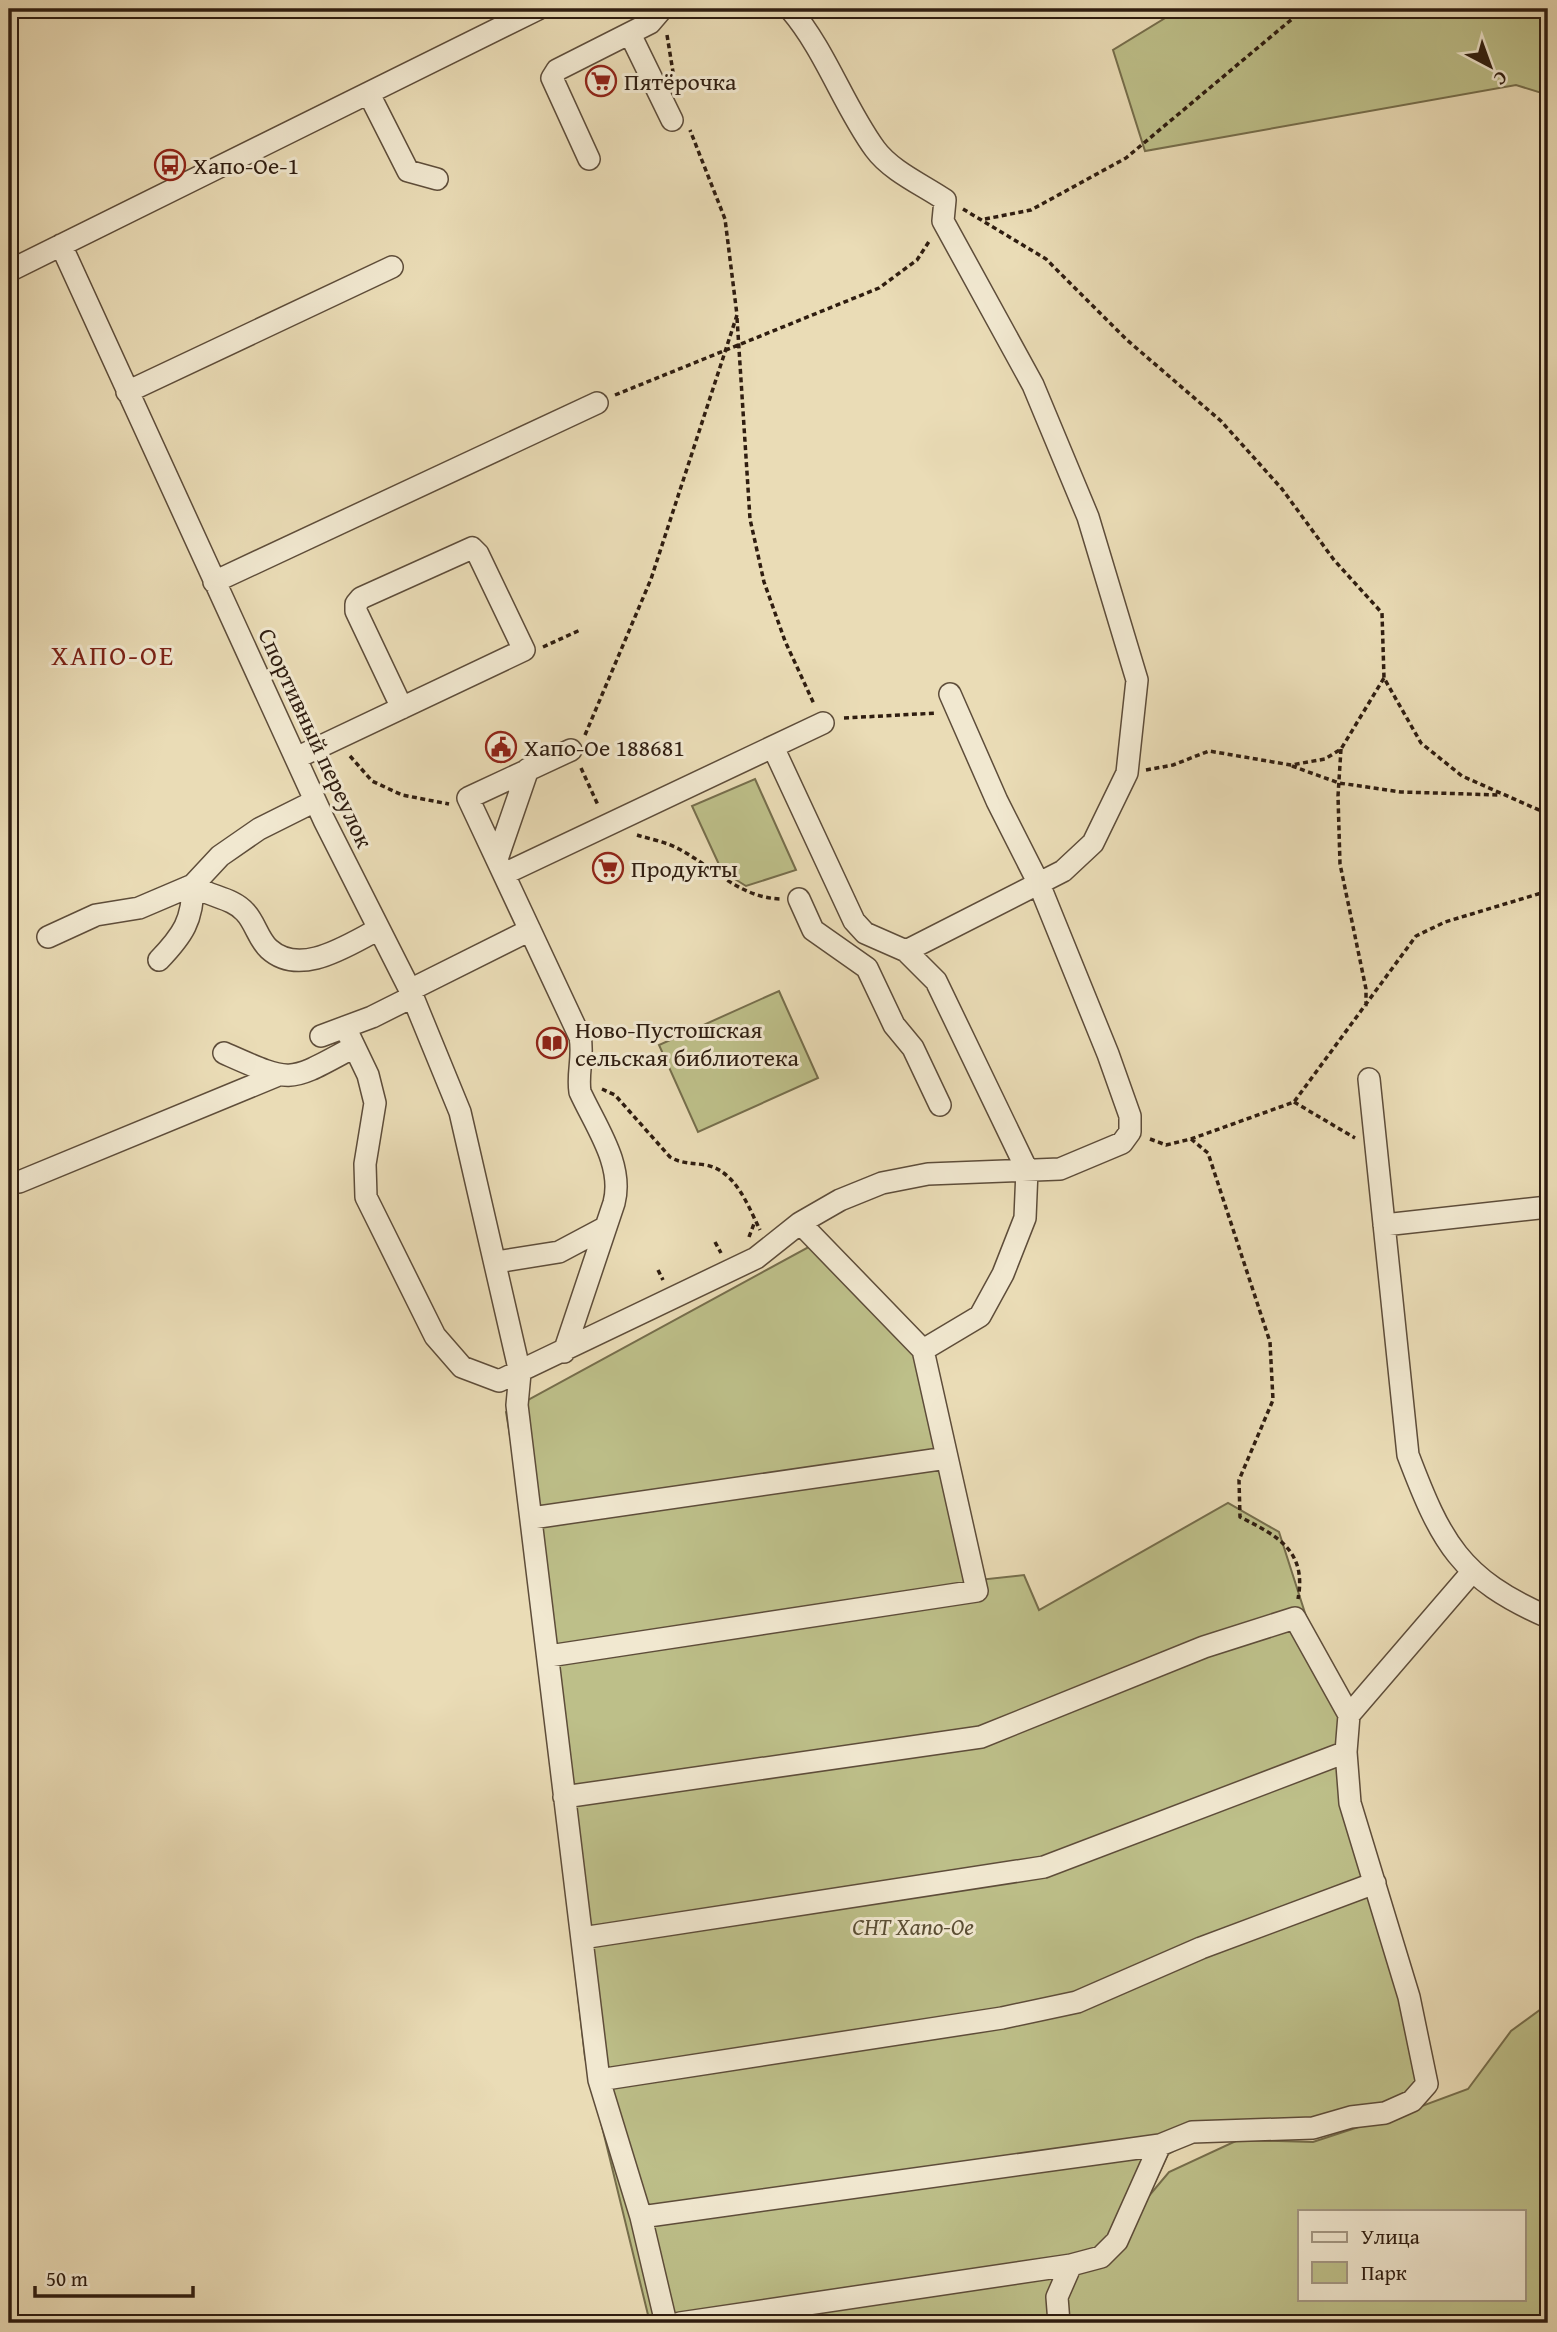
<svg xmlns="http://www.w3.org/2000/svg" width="1557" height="2332" font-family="'Gentium Book Plus',serif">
<rect width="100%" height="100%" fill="#eadcb6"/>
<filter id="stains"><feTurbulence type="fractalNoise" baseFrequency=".00286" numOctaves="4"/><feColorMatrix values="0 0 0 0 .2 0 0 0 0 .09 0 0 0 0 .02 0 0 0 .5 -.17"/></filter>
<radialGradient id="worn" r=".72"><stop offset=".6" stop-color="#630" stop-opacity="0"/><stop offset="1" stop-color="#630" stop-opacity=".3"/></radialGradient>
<path fill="#bdbf89" stroke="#766e4c" stroke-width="2" fill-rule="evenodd" d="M1180,9H1548V95L1516,85L1145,151L1113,50Z
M755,779L796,870L746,886L722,871L692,806Z
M779,991L818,1078L698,1132L659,1045Z
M827,1237L934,1356L979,1580L1024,1575L1039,1610L1228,1503L1279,1532L1338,1716L1418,2086L1414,2109L1468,2089L1511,2031L1548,2004V2323H650L585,2057L524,1518L506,1412ZM1395,2115L1313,2142L1238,2140L1169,2172L1148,2197L1168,2154L1197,2138ZM1300,2211H1524V2299H1300Z"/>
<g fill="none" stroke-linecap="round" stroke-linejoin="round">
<g stroke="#5e4d3a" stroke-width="24">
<path id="minor" d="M790,9C826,51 843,105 875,149C891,171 923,185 945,200L943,221L1033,385L1088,517L1137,680L1127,773L1093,843L1063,871L906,951
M630,34L672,120
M369,94L408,171L437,179
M589,159L552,78L557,70L650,23L662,9
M61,245L324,820L410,990L460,1112L520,1373L517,1405L599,2080L641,2217L666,2323
M9,271L538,9
M127,392L392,267
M214,582L597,403
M773,747L854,921L865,933L906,951L936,981L1027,1170L1025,1218L1003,1274L980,1316L923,1350
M296,758L524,650L478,554L472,548L361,598L356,604V611L402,708
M497,859L528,769
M504,874L823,723
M193,885C208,897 232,897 245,912C255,922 258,939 269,949C301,978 349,944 379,929
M799,899L813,930L867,968L894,1025L913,1048L940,1105
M48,937L96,915L139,908L193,885L220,856L259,829L315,801
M159,960C183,935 193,920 193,885
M410,990L530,930
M345,1027L368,1075L375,1103L365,1164L366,1197L435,1336L462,1367L499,1381L756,1258L800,1223L840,1200L882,1183L928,1174L1060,1169L1122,1143L1130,1132V1116L1108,1054L1039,884L997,801L950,694
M321,1036L372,1017L412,997
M224,1053C294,1084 287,1083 354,1047
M1369,1079L1408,1455C1441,1542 1460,1579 1548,1617
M19,1182L276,1076
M1384,1225L1548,1207
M496,1262L559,1252L606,1227
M564,1352L614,1203C624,1165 596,1127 580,1092C577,1073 584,1056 580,1037L468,798L571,750
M532,1518L947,1458
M549,1656L977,1591L923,1350L800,1223
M564,1797L981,1737L1204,1647L1295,1618L1349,1715
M582,1938L1044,1867L1346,1752
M599,2080L1002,2018L1077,2002L1201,1948L1375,1883
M641,2217L1160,2145
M680,2323L1071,2265
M1059,2323L1057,2297L1071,2265L1101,2257L1117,2241L1160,2145L1192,2132L1313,2128L1351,2117L1385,2113L1412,2101L1427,2084L1409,1997L1350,1803L1346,1752L1349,1715L1472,1572"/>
</g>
<path stroke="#2f1d10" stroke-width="3.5" stroke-dasharray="5 3.5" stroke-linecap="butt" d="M667,35L673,72
M963,209L1046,259L1127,340L1221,421L1282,489L1334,560L1382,613L1384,678L1421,743L1462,776L1548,814
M985,219L1031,210L1126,158L1304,9
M737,318L750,519L764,582L785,641L814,704
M615,395L879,288L917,260L930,240
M543,647L580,630
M844,718L937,713
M585,735L651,579L737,315L725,219L690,130
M1341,749L1338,796L1340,864L1366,989V1007
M350,756L372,781L402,795L449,804
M1292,766L1339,783L1401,792L1501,795
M581,768L598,805
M1146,770L1173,765L1209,751L1291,765L1325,759L1341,749L1384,678
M637,835C650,839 666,842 679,849C713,867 740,898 781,899
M602,1089L615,1095L670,1157C682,1164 693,1163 706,1165C736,1171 748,1206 760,1230
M1294,1102L1355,1138
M1150,1139L1166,1145L1191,1139L1294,1102L1416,936L1445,922L1548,891
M1191,1139L1208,1153L1270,1342L1273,1400L1239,1480L1240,1517C1278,1536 1307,1551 1298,1599
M749,1237L755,1221
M715,1242L721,1253
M658,1270L663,1280"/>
<use href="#minor" stroke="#f1e8d0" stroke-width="21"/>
</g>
<defs>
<g id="supermarket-ring" transform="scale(1.575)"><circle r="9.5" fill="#f1e8d0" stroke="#8f2418" stroke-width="1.5"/><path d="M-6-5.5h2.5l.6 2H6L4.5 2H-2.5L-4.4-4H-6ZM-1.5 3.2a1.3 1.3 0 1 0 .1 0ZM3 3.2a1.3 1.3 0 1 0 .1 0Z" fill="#8f2418"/></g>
<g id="bus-ring" transform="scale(1.575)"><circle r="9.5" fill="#f1e8d0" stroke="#8f2418" stroke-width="1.5"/><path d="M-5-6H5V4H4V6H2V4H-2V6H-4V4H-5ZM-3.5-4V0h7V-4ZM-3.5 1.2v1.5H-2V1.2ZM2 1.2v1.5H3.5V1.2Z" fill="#8f2418"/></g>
<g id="civic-ring" transform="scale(1.575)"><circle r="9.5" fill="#f1e8d0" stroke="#8f2418" stroke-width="1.5"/><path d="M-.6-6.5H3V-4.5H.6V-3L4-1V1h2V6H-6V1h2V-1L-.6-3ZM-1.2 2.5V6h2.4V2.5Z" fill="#8f2418"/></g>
<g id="library-ring" transform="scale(1.575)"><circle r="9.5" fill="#f1e8d0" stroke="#8f2418" stroke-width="1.5"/><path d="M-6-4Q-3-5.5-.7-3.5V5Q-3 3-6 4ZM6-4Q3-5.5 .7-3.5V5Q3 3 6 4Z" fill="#8f2418"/></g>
</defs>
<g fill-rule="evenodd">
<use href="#supermarket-ring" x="601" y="81"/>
<use href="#bus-ring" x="170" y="165"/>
<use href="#civic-ring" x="501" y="747"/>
<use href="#supermarket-ring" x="608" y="868"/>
<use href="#library-ring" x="552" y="1043"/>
</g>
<g text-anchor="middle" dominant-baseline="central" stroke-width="6" stroke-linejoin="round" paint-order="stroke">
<g font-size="24" fill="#2f1d10" stroke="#f1e8d0" text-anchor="start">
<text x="624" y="81">Пятёрочка</text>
<text x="193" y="165">Хапо-Ое-1</text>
<text x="524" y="747">Хапо-Ое 188681</text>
<text x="631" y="868">Продукты</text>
<text x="575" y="1029">Ново-Пустошская<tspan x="575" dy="28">сельская библиотека</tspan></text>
</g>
<g font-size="24" fill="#2f1d10" stroke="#f1e8d0">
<text transform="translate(316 738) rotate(65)">Спортивный переулок</text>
</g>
<g font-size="24" font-style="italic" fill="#5a4e34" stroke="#f1e8d0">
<text x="913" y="1926">СНТ Хапо-Ое</text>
</g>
<g font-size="28" letter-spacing="2" fill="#7a1f14" stroke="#f1e8d0">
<text x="113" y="654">ХАПО-ОЕ</text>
</g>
</g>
<rect width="1557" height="2332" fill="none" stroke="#eadcb6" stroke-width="35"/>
<rect x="10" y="10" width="1536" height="2311" fill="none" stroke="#2f1d10" stroke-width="3.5"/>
<rect x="18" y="18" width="1522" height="2297" fill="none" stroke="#2f1d10" stroke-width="2"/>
<rect x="1298" y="2210" width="228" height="91" fill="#f1e8d0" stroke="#a39783" stroke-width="2"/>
<rect x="1312" y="2232" width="35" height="10" fill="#f1e8d0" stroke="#a39783" stroke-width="2"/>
<text x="1361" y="2244" font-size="21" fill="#2f1d10">Улица</text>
<rect x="1312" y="2262" width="35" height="21" fill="#bdbf89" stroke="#a39783" stroke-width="2"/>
<text x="1361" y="2280" font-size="21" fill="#2f1d10">Парк</text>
<g transform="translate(1490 66) rotate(139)" stroke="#f1e8d0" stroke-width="5" paint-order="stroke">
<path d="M0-5L12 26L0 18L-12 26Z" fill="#2f1d10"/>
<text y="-10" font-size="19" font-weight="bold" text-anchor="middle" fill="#2f1d10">С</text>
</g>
<path d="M35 2286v10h158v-10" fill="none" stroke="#2f1d10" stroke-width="3.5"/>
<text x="46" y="2286" font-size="21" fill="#2f1d10" stroke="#f1e8d0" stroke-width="5" paint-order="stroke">50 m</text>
<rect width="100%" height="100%" filter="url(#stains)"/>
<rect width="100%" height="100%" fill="url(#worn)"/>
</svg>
